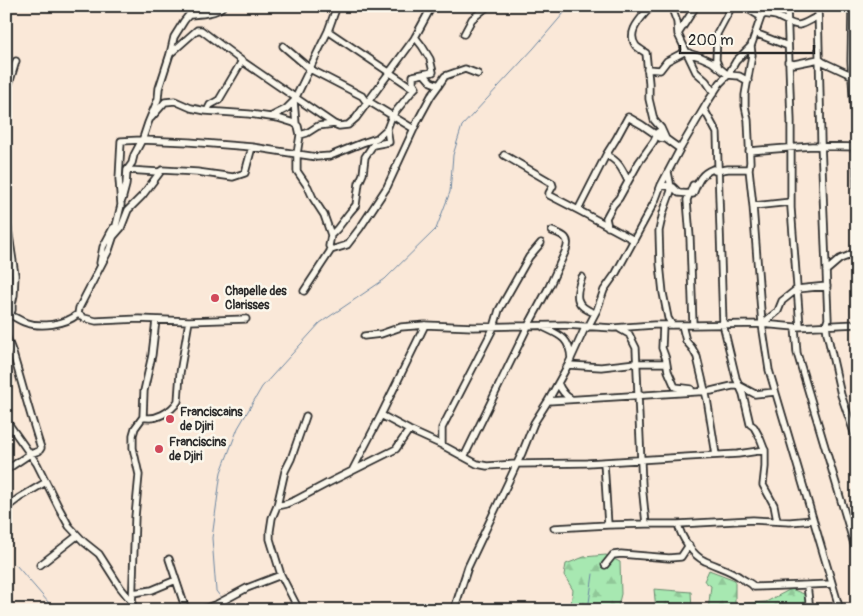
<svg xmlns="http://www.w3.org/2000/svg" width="863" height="616" font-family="Pangolin,sans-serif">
<defs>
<pattern id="forest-firs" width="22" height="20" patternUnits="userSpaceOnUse" patternTransform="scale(1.25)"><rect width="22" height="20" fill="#a7e8b1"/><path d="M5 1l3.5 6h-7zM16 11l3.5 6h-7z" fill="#90c798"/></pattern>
</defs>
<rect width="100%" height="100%" fill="#fae8d8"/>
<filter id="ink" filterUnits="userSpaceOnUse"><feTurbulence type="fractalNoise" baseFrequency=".02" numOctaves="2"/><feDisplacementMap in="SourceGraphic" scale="10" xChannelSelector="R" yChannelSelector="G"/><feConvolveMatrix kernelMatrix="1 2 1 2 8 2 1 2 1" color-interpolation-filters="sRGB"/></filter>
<g filter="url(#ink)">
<path fill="url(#forest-firs)" stroke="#698a6e" d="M606,555L620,562L621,594L617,610H570L573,590L564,575L566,564L584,557Z
M709,570L735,580V604L766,602L791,589L804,594L816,605L829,604L831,610H708L711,586L704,581Z
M654,589L691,592L692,610H656Z"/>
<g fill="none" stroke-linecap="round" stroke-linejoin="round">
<path stroke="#6c86a1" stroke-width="1" d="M16,565L55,610
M222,599L216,591L212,538L221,472L238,428L262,387L320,323L385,279L436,229L450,192L453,155L462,126L534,48L570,6
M224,602L229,610
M588,610L593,574"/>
<g stroke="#2b2b2b" stroke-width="9">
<path id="minor" d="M651,6C643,17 625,31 636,46C638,48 643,51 646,53L649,83V99L654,120L661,128L666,139
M671,6L677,22L678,34L686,51L691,54L701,57L712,62L728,75L739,76L748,81
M743,6L761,17
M767,6L764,14L761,17L751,46L752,55L745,95V106L748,120L750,162L749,169L753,206L762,324L769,370L840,610
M787,6L791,121V208L800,326
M818,6L821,142L828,319L826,325L827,333L841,395L857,441
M852,6L851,61L856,147L857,198
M764,14C768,15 772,15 776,16C784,19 791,25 799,25C806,24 812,18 818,17
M189,15C201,14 215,14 223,6
M755,33L788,46
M464,34L472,19L488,6
M678,34L696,6
M283,46L310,69L362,96L367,103
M170,54L197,30H201L242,61L334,124L339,126L348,125L356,118L414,39L432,6
M788,62L794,64L819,59L823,62L851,75L857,85
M718,65L716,60L717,34L732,6
M647,69L660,70L667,61L686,51L696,72L706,81L714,93
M424,74L431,82L439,85L445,76L465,69L478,74
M414,89L416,87L413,82V76L433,72L430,59L422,46L415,37
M6,94L16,61
M294,101L296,124
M368,101L414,129
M704,109L717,133L723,324L736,378L743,394L750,424L754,427L760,438L765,451V467L763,485L774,505L777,521
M207,111L210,105L219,100L242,61
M272,116L286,109L294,101L328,31
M151,118L165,102L175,101L191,108L206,111L249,114L278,118L294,123L298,126L300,135L297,154L252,147L189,142L142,140L121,141L119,179L121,205L113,238L109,250L79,308L78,314L84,318L96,321L139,319L189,321L246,319
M300,135L307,133L318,126L334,124
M749,151L812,146L857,147
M504,155L552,183L553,186L549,193V195L578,210L634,240
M606,155C619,161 622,169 628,181
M6,159L7,162L6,169
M127,170L159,172L162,170L197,172L233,177L245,173L252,147
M668,172L670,182L671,191L663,213L659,231L660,264L663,293L668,318L672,325
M661,185L673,187L679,193L693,194C698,182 700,174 713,169L715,171L728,169H749
M693,185L687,200L690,237L693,325
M122,200L126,185L127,170L132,163L134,155L143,138L148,123L158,99L159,88L170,54L174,37L184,21L196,6
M753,206L791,202
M578,210L606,155L616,139L628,117L642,125L655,134L658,132L660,138L666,139L680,149
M6,215L15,275L14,295L12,304V310L10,315C15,317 19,320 24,322C40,328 65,325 78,314
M608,227L606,218L613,205L619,198L639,162L654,141L658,132
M331,235L337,229L350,212L356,205L359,183L363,174L365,157L373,145L389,142L387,129L392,116L414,89L328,31L337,6
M114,236L121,228L128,210L142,196L161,171
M331,250L347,245L360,228L387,187L418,120L431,96L439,85
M100,263L103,247L113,228
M826,271L840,259L848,256L857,250
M582,277C575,295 574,306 595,313
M304,291L331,250L329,246L331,235L324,215L313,198L308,187L297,171V154L317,157L330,156L362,143L377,138L387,129
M762,324L778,311L782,301L797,289L827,286
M663,325L662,348L666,359L668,371L675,387L691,389
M682,325L686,341L692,348L697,357L705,391
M543,327C560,335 570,338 571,359
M795,327L797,353L857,554
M620,329L629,334L636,348L642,485L646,524H678C681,537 693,556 705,561C718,567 731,570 741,578C746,582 751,582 754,587L832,584
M6,334C8,342 12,349 14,357C23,387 31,418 41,448L39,451L30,454L6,470
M364,336L381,334L401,327L425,325L473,327L565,325L613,328L654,325H693L762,324L795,327L857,324
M568,365L601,367L636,363H666
M558,383C561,390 564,395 571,399
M702,390L705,391L707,399L716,455
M548,401L711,391L732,386H740L755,394L775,392
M381,415L409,430L442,445L477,464L487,466L516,464L587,463L670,458L738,454L765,450
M143,417C155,421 171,412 178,401L180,373L189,321
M6,420L37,464L59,508L69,526L84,542L99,554L120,587L132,602
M442,445V428L494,327L499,310L529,257L541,243
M464,457L528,326L549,287L566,250C571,237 562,235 552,231
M604,462L608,525L646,524
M352,471L381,415L425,325
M277,506L286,504L296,500L328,483L396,449L409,430
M6,508L19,498L46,482
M678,524L753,520L790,522L813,520
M554,528L608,525
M169,559L186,610
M40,565L77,536
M605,565L613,555L621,554L669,558L681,557L689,545
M807,585L810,610
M133,593L152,590L176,580
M132,610L135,517L139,475L133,448V435L135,428L143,417L144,391L152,355L156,320
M201,610L217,604L247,588L281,575
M299,610L281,575L270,539V531L272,518L277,506L285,471L291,459L306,416
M454,610L468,567L522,453L534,423L548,401L568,365L584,330L588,327L597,310L604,290L616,273L655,201L661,185L680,149L707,103L720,83L728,75L736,61L751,46"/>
</g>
<use href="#minor" stroke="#fbf7ec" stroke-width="5.5"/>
</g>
</g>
<g fill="#d1495b" stroke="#fbf7ec" stroke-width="2">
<circle cx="215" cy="298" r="5"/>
<circle cx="170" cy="419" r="5"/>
<circle cx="159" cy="449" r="5"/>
</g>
<g text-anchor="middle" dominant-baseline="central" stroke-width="5" stroke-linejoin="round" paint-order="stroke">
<g font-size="12" font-weight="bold" fill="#2b2b2b" stroke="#fbf7ec" text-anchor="start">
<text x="225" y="291">Chapelle des<tspan x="225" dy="14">Clarisses</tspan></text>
<text x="180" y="412">Franciscains<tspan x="180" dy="14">de Djiri</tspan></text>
<text x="169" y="442">Franciscins<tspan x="169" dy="14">de Djiri</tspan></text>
</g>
</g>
<rect width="863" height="616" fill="none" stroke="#fbf7ec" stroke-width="25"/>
<rect x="12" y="12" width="838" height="591" fill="none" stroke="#2b2b2b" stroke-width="2" filter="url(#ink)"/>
<path d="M680 45v8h134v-8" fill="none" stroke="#2b2b2b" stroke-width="2.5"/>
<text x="688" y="45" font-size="15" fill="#2b2b2b" stroke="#fbf7ec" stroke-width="4" paint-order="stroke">200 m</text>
</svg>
